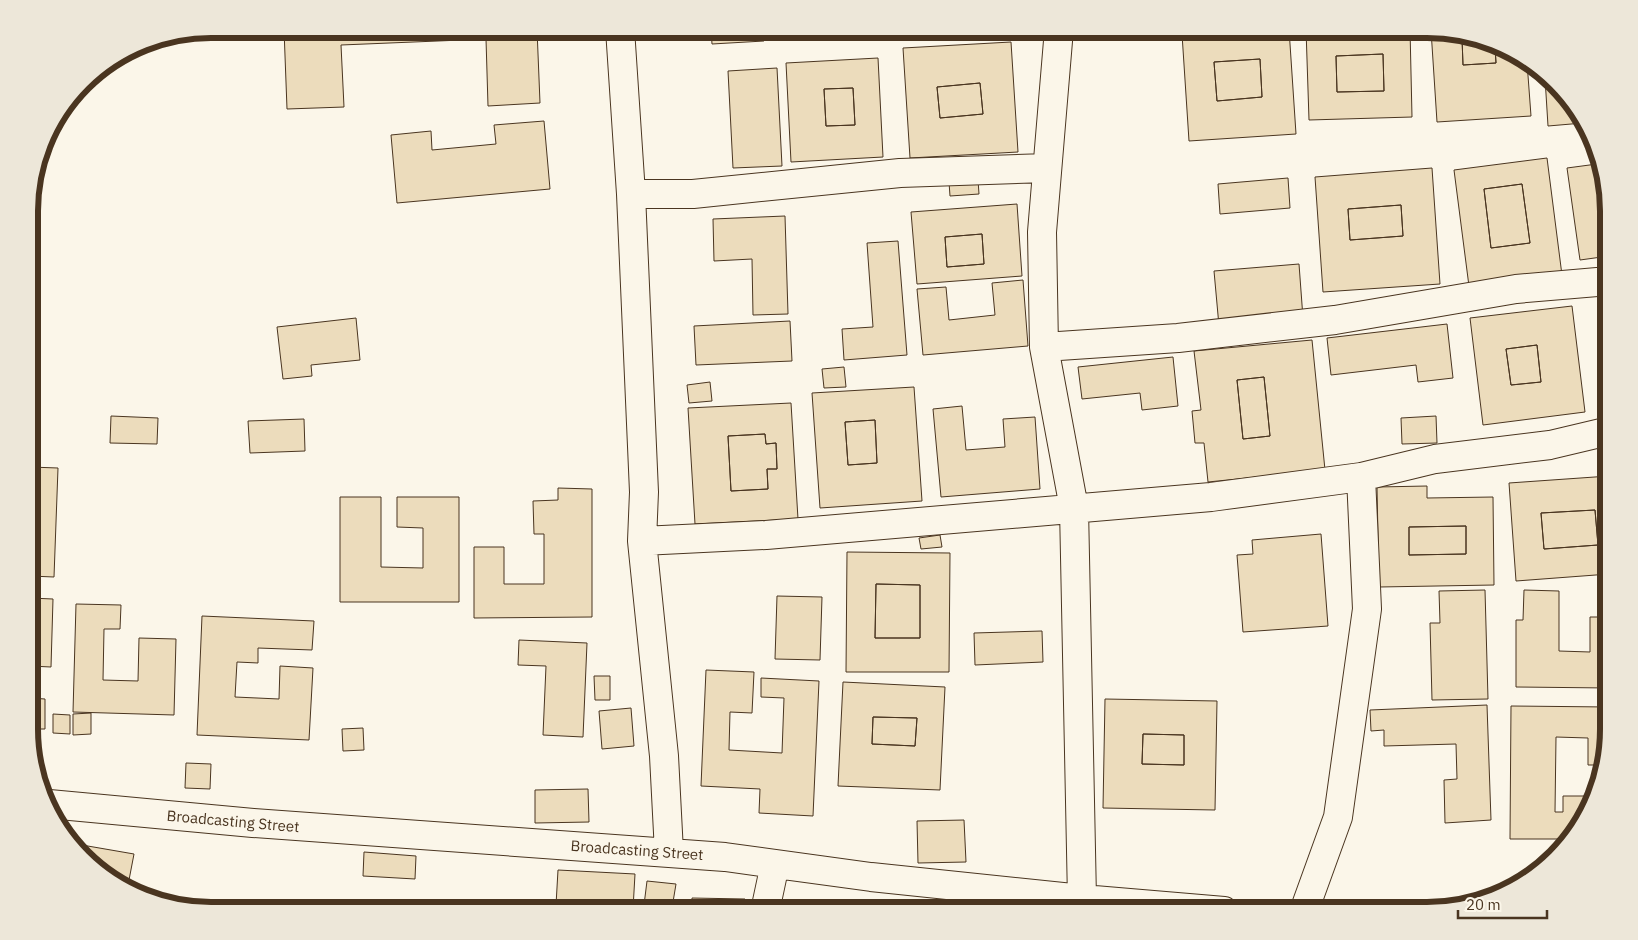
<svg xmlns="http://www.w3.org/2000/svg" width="1638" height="940" font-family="'IBM Plex Sans',sans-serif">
<rect width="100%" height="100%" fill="#fbf6e9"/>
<path fill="#ecdcbc" stroke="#4a3520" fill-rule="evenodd" d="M284,29H537L540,103L488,106L486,39L341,45L344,107L287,109Z
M711,29H763L764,41L712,44Z
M1255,29H1289L1296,134L1189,141L1182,34ZM1260,59L1262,97L1217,101L1214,62Z
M1306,29H1410L1412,117L1309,120ZM1383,54L1384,91L1337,92L1336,56Z
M1431,30L1462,38L1463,65L1496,63L1495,47L1518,53L1527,62L1531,116L1437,122Z
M1462,38L1495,47L1496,63L1463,65Z
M1011,42L1018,152L910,158L903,48ZM980,83L983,114L940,118L937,87Z
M1383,54L1384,91L1337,92L1336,56Z
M878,58L883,157L791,162L786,63ZM853,88L855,125L826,126L824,89Z
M1260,59L1262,97L1217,101L1214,62Z
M777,68L782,166L733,168L728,71Z
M1545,78L1579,110L1583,123L1548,126Z
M980,83L983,114L940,118L937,87Z
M853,88L855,125L826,126L824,89Z
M544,121L550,189L397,203L391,135L431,131L432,150L496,144L494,125Z
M1547,158L1563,283L1470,294L1454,170ZM1522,184L1530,243L1491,248L1484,189Z
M1597,164L1605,186L1602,187L1609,234V256L1580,260L1567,168Z
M1432,168L1440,284L1323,292L1315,177ZM1401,205L1403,236L1350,240L1348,209Z
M1288,178L1290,208L1220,214L1218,184Z
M978,180L979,194L950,196L949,182Z
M1522,184L1530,243L1491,248L1484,189Z
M1017,204L1022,276L917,284L911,212ZM982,234L984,264L947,267L945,237Z
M1401,205L1403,236L1350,240L1348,209Z
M785,216L788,314L753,315L752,259L714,261L713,219Z
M982,234L984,264L947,267L945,237Z
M898,241L907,355L844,360L842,329L873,327L867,243Z
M1299,264L1303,318L1219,326L1214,271Z
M1023,280L1028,346L923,355L917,289L946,287L949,320L995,315L992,283Z
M1572,306L1585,412L1483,425L1470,318ZM1537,345L1541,382L1511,385L1506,349Z
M356,318L360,360L311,365L312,376L283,379L277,327Z
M790,321L792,361L696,365L694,326Z
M1447,324L1453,378L1418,382L1416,365L1331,375L1327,338Z
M1312,340L1325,470L1208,482L1204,443H1195L1192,411L1201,410L1194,351ZM1264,377L1270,436L1243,439L1237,380Z
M1537,345L1541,382L1511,385L1506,349Z
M1173,357L1178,406L1142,410L1140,393L1082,399L1078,367Z
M844,367L846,387L824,388L822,369Z
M1264,377L1270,436L1243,439L1237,380Z
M710,382L712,401L689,403L687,385Z
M914,387L922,501L820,508L812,393ZM875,420L877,463L848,465L845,422Z
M791,403L798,519L695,524L688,408ZM765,434L766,444L776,443L777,469H767L768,489L731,491L728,436Z
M962,406L966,450L1005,447L1003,419L1035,417L1040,489L941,497L933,409Z
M111,416L158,418L157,444L110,443Z
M1436,416L1437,443L1402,444L1401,418Z
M304,419L305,451L250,453L248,421Z
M875,420L877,463L848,465L845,422Z
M765,434L766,444L776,443L777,469H767L768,489L731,491L728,436Z
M30,467L58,468L54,577L30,576Z
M1609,476V574L1516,581L1509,483ZM1595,510L1598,545L1544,549L1541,513Z
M1427,486V498L1493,497L1494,585L1379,587L1377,487ZM1466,526V554L1409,555V527Z
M558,488L592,489V617L474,618V547H504V584H544V534H534L533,501L558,500Z
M340,497H381V567L423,568V528L397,527V497H459V602H340Z
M1595,510L1598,545L1544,549L1541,513Z
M1466,526V554L1409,555V527Z
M1321,534L1328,626L1243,632L1237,555L1253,554L1252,540Z
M940,535L942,547L921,549L919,538Z
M847,552L950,553L949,672H846ZM876,584L920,585V638H875Z
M876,584L920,585V638H875Z
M1485,590L1488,699L1432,700L1430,623H1440L1439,591Z
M1524,590L1559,591V651L1590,652V617H1609V688L1516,687V620H1523Z
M777,596L822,597L820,660L775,659Z
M30,598L53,599L51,667L30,666Z
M76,604L121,605L120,629H104L103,680L138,681L139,638L176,639L174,715L73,712Z
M202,616L314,621L312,650L258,648V663L237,662L235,697L279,699L280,666L313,668L309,740L197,735Z
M1042,631L1043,662L975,665L974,633Z
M519,640L587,643L583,737L543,735L546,666L518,665Z
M706,670L754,672L752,713L730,712L729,750L782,753L784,698L761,697V678L819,681L813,816L759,813L760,789L701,786Z
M594,676H610V700H595Z
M843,682L945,687L940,790L838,786ZM873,717L917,718L915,746L872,744Z
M30,698L45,699V729H30Z
M1105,699L1217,701L1215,810L1103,808ZM1143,734L1184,735V765L1142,764Z
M1487,705L1491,820L1445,823L1444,780L1457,779L1456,744L1384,746V730L1371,731L1370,710Z
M1511,706L1609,707V741L1602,765H1588V738L1556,737L1555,812H1563V796H1592L1585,820L1567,839H1510Z
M631,708L634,746L602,749L599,711Z
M91,713V734L73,735V714Z
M53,714L70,715V734L53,733Z
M873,717L917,718L915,746L872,744Z
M363,728L364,750L343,751L342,729Z
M1143,734L1184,735V765L1142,764Z
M186,763L211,764L210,789L185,788Z
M588,789L589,822L535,823V790Z
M964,820L966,862L918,863L917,821Z
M82,845L134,854L129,880L109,877L81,850Z
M364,852L416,856L415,879L363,876Z
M558,870L635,874L633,909L556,905Z
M647,881L676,884L672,908L644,905Z
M692,898L745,899V911H692Z
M805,907L844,910V911H805Z"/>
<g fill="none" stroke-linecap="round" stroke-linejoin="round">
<g stroke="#4a3520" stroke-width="30">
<path id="minor" d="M620,29L631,194L644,492L642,541L664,756L669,852
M1059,29L1042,232L1044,347L1074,508L1082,899
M631,194H693L900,173L1047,168
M1044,347L1178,338L1335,320L1516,289L1609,281
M642,541L766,535L1211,497L1361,477L1435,459L1550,445L1609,431
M49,804L253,823L725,857L871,877L1082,899L1224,911
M765,911L775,864
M1304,911L1338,817L1367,609L1361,477"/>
</g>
<use href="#minor" stroke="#fbf6e9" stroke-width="28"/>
</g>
<g text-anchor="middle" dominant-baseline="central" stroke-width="4" stroke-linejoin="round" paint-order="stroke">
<g font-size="15" fill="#4a3520" stroke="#fbf6e9">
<text transform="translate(233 821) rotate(5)">Broadcasting Street</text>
<text transform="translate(637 850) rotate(4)">Broadcasting Street</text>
</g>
</g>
<path d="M0 0H1638V940H0ZM211 38H1427A173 173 0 0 1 1600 211V729A173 173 0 0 1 1427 902H211A173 173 0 0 1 38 729V211A173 173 0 0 1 211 38Z" fill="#ede7d9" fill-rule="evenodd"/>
<path fill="none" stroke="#4a3520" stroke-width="6" d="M211 38H1427A173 173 0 0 1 1600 211V729A173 173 0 0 1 1427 902H211A173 173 0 0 1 38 729V211A173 173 0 0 1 211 38Z"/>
<path d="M1458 910v8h89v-8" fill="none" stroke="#4a3520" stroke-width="2.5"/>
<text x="1466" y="910" font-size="15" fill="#4a3520" stroke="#fbf6e9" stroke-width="4" paint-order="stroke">20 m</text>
</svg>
